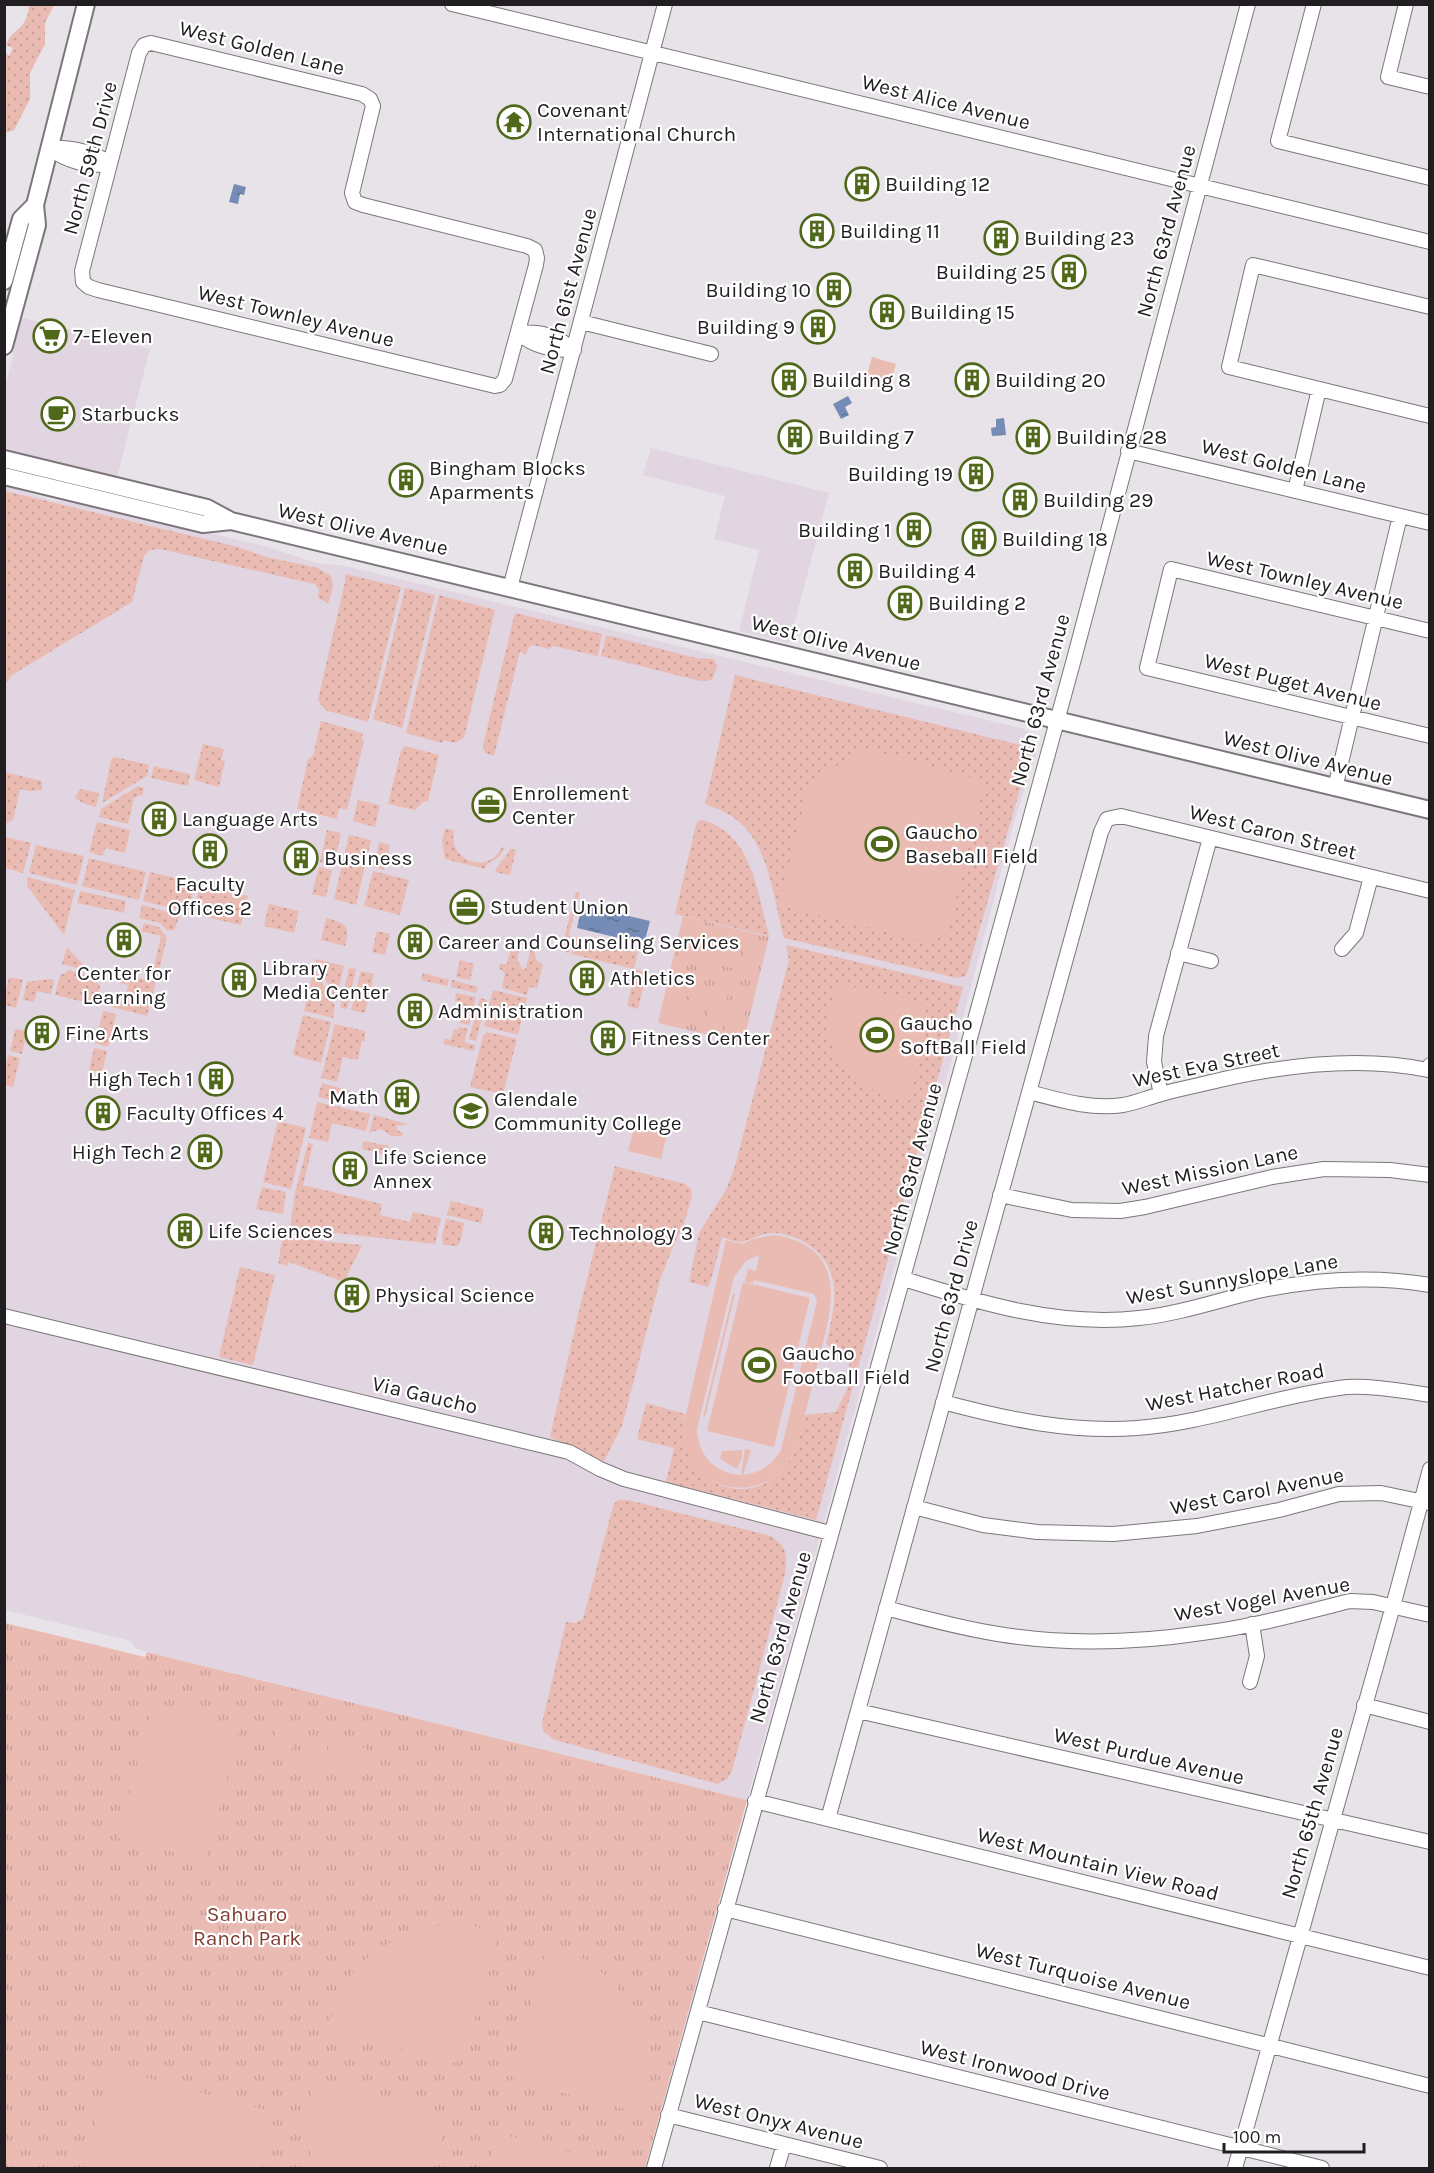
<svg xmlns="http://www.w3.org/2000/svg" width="1434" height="2173" font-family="Karla,sans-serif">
<defs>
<pattern id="grass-dots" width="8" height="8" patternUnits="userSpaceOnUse" patternTransform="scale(1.5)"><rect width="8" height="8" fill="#eabbb3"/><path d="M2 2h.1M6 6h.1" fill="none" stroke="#c8a09a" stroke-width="1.8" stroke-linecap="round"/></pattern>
<pattern id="park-tufts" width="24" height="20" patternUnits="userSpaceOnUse" patternTransform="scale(1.5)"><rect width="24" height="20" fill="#eabbb3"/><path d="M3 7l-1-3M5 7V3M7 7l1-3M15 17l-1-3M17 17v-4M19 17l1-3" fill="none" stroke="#c8a09a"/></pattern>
<pattern id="water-ripples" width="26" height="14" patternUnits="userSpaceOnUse" patternTransform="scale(1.5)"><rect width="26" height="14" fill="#758cb6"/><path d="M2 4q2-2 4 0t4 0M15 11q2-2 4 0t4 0" fill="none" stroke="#607294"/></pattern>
</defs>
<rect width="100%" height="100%" fill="#e8e3e9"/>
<path fill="#e0d5e0" d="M18,317L150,349L116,481L65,464L5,449V388L13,356L15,330Z
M651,448L829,493L789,643L739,631L759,550L714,539L725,496L643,475Z
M4,486L55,501L79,502L264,546L320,564L341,565L1024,729L1035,736L1037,751L1014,822L959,1033L747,1800L136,1649L131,1641L5,1610Z"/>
<path fill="url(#grass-dots)" d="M29,5H54L45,23V44L30,73V99L14,130L5,133V52L9,56L13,48L6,45C12,27 27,32 29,5Z
M5,491L238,547L266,557L318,568L331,576C334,586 332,594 328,603L318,598L319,589L315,584L160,549L149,550L144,556L132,602L12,675L5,685Z
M345,574L401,587L368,722L325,710L318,700L345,582Z
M405,588L435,595L402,728L373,719Z
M439,595L495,610L464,738L455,743L443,740L442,743L406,733Z
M515,613L602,634L598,656L553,646L549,649L533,645L529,647L525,655L520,651L494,756L485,753L483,745Z
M606,635L696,658L714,659L716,664H718L712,680L700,681L601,656Z
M735,675L1032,748L966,976L957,978L784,938C772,896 770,836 726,813C720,809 712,807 705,804Z
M321,721L363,733L362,738L364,741L347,810L339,808L337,819L297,809L308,759L313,756Z
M203,744L224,749L221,760L225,761L219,787L194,780Z
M405,746L439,755L428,801L423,802L415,810L388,804L401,751Z
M115,757L149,765L147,776L102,803L111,760Z
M154,766L190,774L188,786L151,778Z
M4,772L42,781V790L29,791L20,789L13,820L5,824Z
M138,786L144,789L142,796L139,795L134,798L128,824L99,817L101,809Z
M80,789L99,793L96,807L85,804L75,798Z
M358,800L380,805L375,827L353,821Z
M703,820C753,835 757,892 769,936L675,914L696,825L698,821Z
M97,822L130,830L125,853L105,848L103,856L89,852Z
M445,829L454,830C447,861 489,876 502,847L505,848L498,858L487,864L485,869L445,859L442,841Z
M327,830L341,833L334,865L320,862Z
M349,835L371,840L356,905L334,899Z
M5,837L31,843L23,873L5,868Z
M379,842L390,845L384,870L374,867Z
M36,845L84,856L77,885L29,873Z
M510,849L516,850L510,875L495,872C497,864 507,858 510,849Z
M89,858L146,872L139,900L82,886Z
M319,867L332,870L326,897L312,894Z
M373,871L409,880L400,915L364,906Z
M150,872L195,883L190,906L187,912L143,901Z
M28,877L75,890L64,935L27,886Z
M200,884L248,896L241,925L197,915L198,911L194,910Z
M80,891L126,901L124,913L77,903Z
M576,892H580L569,935L573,936L569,953L561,951Z
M269,904L299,911L294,933L264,926Z
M142,905L180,915L174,930H167L160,923L139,918Z
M326,918C345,923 351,925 345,946L321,940Z
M144,923L159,927L167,938L157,978L152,976L161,936L141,931Z
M377,931L390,934L385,955L372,952Z
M575,937L638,952L634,969L571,954Z
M512,944L521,945L517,960L523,970L526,968L531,948L534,949L536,960L543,965L537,988L529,987L527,995L502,988L505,973L499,968L500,964H507Z
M786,945L963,987L816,1520L666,1482L674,1448L637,1439L646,1403L685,1414C672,1482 750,1516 788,1463C798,1449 801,1431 805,1415L836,1412L849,1385V1358L826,1344C834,1312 844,1273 814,1249C803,1240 790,1234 776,1233C761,1232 751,1241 740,1242C735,1242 727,1238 722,1237L713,1274L708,1287L689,1282L699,1233L727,1188L735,1166L789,960Z
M67,947L90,972L62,964Z
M316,959L344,966L336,999L315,961Z
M460,960L474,964L470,980L456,977Z
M314,968L335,1006L333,1018L304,1011Z
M349,968L356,969L347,1009L340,1008Z
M636,969L647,972L638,1009L627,1006Z
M68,970L93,976L100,986L97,1005L55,995L60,975L66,973Z
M361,971L374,974L365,1013L351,1010Z
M423,973L449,980L447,986L421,980Z
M119,974L156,982L147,1016L108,1006L103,998L124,1003L128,985L117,982Z
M9,977L23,980L16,1008L5,1005V995Z
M50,979L54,980L51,994L37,991L34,1002L23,1000L27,982Z
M452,980L478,987L476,993L451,987Z
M493,990L527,998L518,1035L484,1026Z
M456,993L476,997L469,1025L460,1023L461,1020H456L460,1003L455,1001Z
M480,998L487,1000L476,1041L469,1039Z
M103,1011L116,1014L108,1047L95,1043Z
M303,1015L331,1022L321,1063L293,1055Z
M335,1024L365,1031V1041H362L358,1060L343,1057L337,1082L321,1078Z
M459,1027L468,1029L464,1042L475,1045L474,1051L443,1044L445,1038L451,1040L454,1029L458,1030Z
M15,1029L27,1031L22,1054L10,1051Z
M487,1032L517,1039L503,1094L470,1087L483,1036Z
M94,1048L107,1051L102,1073L89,1070Z
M8,1055L20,1058L13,1087L5,1085V1067Z
M322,1083L350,1091L347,1104L318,1097Z
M317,1102L370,1114L366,1131L332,1123L328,1142L309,1138Z
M374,1115L407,1124L396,1126L397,1130L403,1133L402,1136H391L381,1129L369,1133Z
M278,1121L306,1128L291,1189L263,1182Z
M364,1141L389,1146L388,1149H384L383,1154L362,1149Z
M308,1143L313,1144L303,1185L382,1204L380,1215L410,1222L413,1212L441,1218L435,1244L290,1228L295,1193Z
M615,1166L685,1184L691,1189L692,1196L684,1224L674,1244L660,1280L622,1426L603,1463H599L550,1437L578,1315Z
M262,1187L286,1192L283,1214L256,1209Z
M451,1201L484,1209L481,1223L447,1215Z
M446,1219L464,1223L460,1243L457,1246L443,1245L442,1236Z
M283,1237L362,1245L344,1282L289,1262L287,1266L278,1263Z
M240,1267L275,1275L253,1365L219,1357Z
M618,1500H628L771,1536C788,1548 787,1554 785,1574L732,1771L728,1778L718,1784L555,1740L544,1732L542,1724L566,1622L575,1623L583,1619L612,1510L614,1504Z"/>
<path fill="url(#park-tufts)" d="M683,916L769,937L743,1043L658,1023Z
M5,1623L145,1657L147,1652L747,1800L645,2168H5Z"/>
<path fill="#eabbb3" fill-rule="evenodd" d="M872,357L896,364L889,389L865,382Z
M865,748L985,781L948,932L929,943L779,905L809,783Z
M685,922L700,926L693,959L678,955Z
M705,928L720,932L712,964L698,960Z
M725,933L739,937L732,968L717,965Z
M747,938L762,942L754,974L739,970Z
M674,983L689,986L681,1018L666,1014Z
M836,983L920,1002L928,1016L909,1101C839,1085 816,1053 836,983Z
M693,988L709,991L701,1023L685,1020Z
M713,992L728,995L721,1028L706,1025Z
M733,998L748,1001L740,1034L725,1030Z
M637,1117L669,1125L661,1159L628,1151Z
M774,1235C851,1247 832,1309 818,1362C811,1389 805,1416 798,1443C793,1454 788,1466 778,1474C752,1496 711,1491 692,1463C685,1452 683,1439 683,1427L726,1240L742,1244L753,1239ZM758,1255L759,1257L756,1271L748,1269L745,1282L753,1283L754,1280L814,1294L817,1301L781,1450C772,1465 761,1473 743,1475L751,1450L745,1449L741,1475C715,1474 698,1455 697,1429L734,1277L745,1262Z
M743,1282L810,1298L774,1447L707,1431Z
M733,1293L735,1294L705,1417H703Z
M742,1450V1458L737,1469L720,1459L722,1451Z
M152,1706L240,1728L206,1861L118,1838Z
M277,1726L296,1731L288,1762L269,1757Z
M311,1735L329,1739L322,1770L305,1766Z
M330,1740L366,1748L359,1779L323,1770Z
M442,1925L473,1926L500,1932L463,2059L454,2063L327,2031C345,1966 376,1939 442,1925Z
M548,1945C558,1949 569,1952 578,1956C592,1963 604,1974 614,1985C650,2024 653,2064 644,2114L516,2081L510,2074Z
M110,2068L274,2112L260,2168H85Z
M315,2078L441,2112L447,2117L434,2168H314C304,2138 309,2108 315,2078Z
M504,2135L633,2168H488L495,2139Z"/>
<path fill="url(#water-ripples)" d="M234,184L246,187L244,195L240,194L238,204L229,202Z
M848,396L852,403L845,407L849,415L841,419L833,404Z
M1004,418L1006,435L992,436L991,428L996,427V419Z
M582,905L650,921L644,944L577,928Z"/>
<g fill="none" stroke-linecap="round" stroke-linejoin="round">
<g stroke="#7b767b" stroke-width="16">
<path id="minor" d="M452,4L1430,242
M1314,4L1278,141L1430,178
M1406,4L1388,77L1430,87
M151,43L362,94L370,99L373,106L352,193L355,202L363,205L527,246L535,250L537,258L536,265L505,379L500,385L495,386L98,290L89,287L83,282L82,271L139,53L144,45Z
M49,148C66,161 89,168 110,163
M49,148C70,147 92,152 110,163
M1430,307L1253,265L1229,367L1430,416
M581,322L711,354
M518,333C541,331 557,336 574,350
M518,333C535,347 552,350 574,350
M1128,451L1430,523
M1295,491L1319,389
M510,588L665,4
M1430,631L1171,569L1147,668L1430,736
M1335,788L1400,516
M1342,949L1356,933L1371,877
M1178,953L1211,961
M1029,1092C1059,1100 1092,1110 1123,1105C1135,1103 1147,1098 1158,1095C1174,1090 1191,1087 1207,1083C1277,1066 1357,1055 1428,1070L1430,1065
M1161,1094L1154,1062L1156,1036L1210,838
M1000,1195L1072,1210L1120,1211L1145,1207L1272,1177L1324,1169L1390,1170L1430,1175
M904,1279C980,1303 1058,1327 1139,1318C1179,1314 1219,1300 1258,1291C1315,1279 1372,1275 1430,1285
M4,1316L540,1445L569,1452L600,1469L624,1479L830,1533
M943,1402C1006,1419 1071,1433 1137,1428C1206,1423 1271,1397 1339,1388C1363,1384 1404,1391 1430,1395
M914,1507L983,1525L1037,1532L1113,1534L1197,1526L1279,1510L1339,1494L1381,1493L1429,1503
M886,1608C923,1618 960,1628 998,1634C1065,1645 1135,1643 1202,1633C1252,1627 1301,1613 1350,1601L1373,1602L1430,1615
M1250,1682L1257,1656L1252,1624
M1364,1705L1430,1722
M858,1711L1430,1842
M755,1801L1430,1968
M828,1819L1101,832L1107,819L1121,816L1430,891
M725,1909L1430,2086
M698,2012L1322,2168
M668,2115L880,2168
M654,2168L975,1020L1074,659L1248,4
M777,2168L784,2144
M1235,2168L1393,1606L1430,1469"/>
</g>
<g stroke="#7b767b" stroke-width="20">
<path id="major" d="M4,281L21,219L35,205
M4,346L37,225L35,205L86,4
M4,459L207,508L231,521L1430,810
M4,476L203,524L231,521"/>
</g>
<use href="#minor" stroke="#fff" stroke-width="14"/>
<use href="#major" stroke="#fff" stroke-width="16"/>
</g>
<defs>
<g id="temple-ring" transform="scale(1.725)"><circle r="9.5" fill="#fff" stroke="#506819" stroke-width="1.5"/><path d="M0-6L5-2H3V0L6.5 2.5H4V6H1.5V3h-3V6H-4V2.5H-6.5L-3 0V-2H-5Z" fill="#506819"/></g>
<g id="building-ring" transform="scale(1.725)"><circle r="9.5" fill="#fff" stroke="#506819" stroke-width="1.5"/><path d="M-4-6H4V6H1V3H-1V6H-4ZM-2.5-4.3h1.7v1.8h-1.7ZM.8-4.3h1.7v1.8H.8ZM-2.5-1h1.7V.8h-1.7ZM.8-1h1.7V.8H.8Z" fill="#506819"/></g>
<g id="supermarket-ring" transform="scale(1.725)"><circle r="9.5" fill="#fff" stroke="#506819" stroke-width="1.5"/><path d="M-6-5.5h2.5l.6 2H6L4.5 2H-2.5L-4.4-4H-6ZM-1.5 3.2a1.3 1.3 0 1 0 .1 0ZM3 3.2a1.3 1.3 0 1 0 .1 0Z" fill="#506819"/></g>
<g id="cafe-ring" transform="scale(1.725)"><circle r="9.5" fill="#fff" stroke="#506819" stroke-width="1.5"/><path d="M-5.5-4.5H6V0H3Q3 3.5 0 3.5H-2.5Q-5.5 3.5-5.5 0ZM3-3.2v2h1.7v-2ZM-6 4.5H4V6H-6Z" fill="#506819"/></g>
<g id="office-ring" transform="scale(1.725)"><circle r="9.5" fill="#fff" stroke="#506819" stroke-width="1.5"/><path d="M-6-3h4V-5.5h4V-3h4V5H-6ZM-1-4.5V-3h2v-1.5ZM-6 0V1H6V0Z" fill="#506819"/></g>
<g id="stadium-ring" transform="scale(1.725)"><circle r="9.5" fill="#fff" stroke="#506819" stroke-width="1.5"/><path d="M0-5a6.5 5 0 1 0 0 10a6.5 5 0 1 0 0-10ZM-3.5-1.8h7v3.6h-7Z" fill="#506819"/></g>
<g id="university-ring" transform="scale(1.725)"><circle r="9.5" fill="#fff" stroke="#506819" stroke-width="1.5"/><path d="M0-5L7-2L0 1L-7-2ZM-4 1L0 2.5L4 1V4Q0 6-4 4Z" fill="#506819"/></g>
</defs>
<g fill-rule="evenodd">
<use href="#temple-ring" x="514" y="122"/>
<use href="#building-ring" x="862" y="184"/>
<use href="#building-ring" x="817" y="231"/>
<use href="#building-ring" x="1001" y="238"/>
<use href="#building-ring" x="1069" y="272"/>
<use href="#building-ring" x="834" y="290"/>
<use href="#building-ring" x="887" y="312"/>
<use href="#building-ring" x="818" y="327"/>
<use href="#supermarket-ring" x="50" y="336"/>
<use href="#building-ring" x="789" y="380"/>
<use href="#building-ring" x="972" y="380"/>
<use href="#cafe-ring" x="58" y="414"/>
<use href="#building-ring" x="795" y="437"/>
<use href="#building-ring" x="1033" y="437"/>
<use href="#building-ring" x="976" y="474"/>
<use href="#building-ring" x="406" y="480"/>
<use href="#building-ring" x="1020" y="500"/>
<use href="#building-ring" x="914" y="530"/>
<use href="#building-ring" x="979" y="539"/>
<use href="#building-ring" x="855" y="571"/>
<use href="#building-ring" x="905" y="603"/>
<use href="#office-ring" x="489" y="805"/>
<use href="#building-ring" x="159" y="819"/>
<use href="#stadium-ring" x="882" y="844"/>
<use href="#building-ring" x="210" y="851"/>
<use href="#building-ring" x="301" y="858"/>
<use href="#office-ring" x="467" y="907"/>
<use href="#building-ring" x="124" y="940"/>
<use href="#building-ring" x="415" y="942"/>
<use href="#building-ring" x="587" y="978"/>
<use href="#building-ring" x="239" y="980"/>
<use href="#building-ring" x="415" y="1011"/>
<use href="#building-ring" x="42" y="1033"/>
<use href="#stadium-ring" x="877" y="1035"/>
<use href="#building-ring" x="608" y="1038"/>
<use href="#building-ring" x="216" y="1079"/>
<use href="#building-ring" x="402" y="1097"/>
<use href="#university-ring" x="471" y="1111"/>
<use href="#building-ring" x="103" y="1113"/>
<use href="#building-ring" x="205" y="1152"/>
<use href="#building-ring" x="350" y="1169"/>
<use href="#building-ring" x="185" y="1231"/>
<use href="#building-ring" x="546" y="1233"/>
<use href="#building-ring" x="352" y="1295"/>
<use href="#stadium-ring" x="759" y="1365"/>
</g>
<g text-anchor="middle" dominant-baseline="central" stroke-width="4.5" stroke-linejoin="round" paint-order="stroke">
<g font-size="21" fill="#201e20" stroke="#fff">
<text transform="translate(262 48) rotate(14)">West Golden Lane</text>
<text transform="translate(946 102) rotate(14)">West Alice Avenue</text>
<text transform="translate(90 158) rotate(-75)">North 59th Drive</text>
<text transform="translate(1166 231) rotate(-75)">North 63rd Avenue</text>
<text transform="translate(568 291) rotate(-75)">North 61st Avenue</text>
<text transform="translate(296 316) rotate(14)">West Townley Avenue</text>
<text transform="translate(1284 466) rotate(14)">West Golden Lane</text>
<text transform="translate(363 529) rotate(13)">West Olive Avenue</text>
<text transform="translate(1305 580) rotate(13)">West Townley Avenue</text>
<text transform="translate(836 643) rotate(14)">West Olive Avenue</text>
<text transform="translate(1293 682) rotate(14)">West Puget Avenue</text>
<text transform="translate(1040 700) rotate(-75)">North 63rd Avenue</text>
<text transform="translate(1308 758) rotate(14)">West Olive Avenue</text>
<text transform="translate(1273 832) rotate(14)">West Caron Street</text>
<text transform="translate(1206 1065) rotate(-12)">West Eva Street</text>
<text transform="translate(912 1169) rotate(-75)">North 63rd Avenue</text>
<text transform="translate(1210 1170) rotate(-12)">West Mission Lane</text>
<text transform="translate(1232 1279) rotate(-10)">West Sunnyslope Lane</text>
<text transform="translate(951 1296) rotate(-75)">North 63rd Drive</text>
<text transform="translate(1235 1387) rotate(-11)">West Hatcher Road</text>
<text transform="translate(425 1395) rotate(13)">Via Gaucho</text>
<text transform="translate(1257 1491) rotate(-11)">West Carol Avenue</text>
<text transform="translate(1262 1599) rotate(-10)">West Vogel Avenue</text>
<text transform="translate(780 1637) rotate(-74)">North 63rd Avenue</text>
<text transform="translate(1149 1756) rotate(13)">West Purdue Avenue</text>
<text transform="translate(1312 1813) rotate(-74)">North 65th Avenue</text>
<text transform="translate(1098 1864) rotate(14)">West Mountain View Road</text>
<text transform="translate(1083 1976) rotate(14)">West Turquoise Avenue</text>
<text transform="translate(1015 2070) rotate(14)">West Ironwood Drive</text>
<text transform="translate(779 2121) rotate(14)">West Onyx Avenue</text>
</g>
<g font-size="21" fill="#201e20" stroke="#fff" text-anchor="start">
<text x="537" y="110">Covenant<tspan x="537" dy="24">International Church</tspan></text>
<text x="885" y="184">Building 12</text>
<text x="840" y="231">Building 11</text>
<text x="1024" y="238">Building 23</text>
<text x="1046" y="272" text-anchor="end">Building 25</text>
<text x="811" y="290" text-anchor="end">Building 10</text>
<text x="910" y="312">Building 15</text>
<text x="795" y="327" text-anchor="end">Building 9</text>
<text x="73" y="336">7-Eleven</text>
<text x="812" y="380">Building 8</text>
<text x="995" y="380">Building 20</text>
<text x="81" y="414">Starbucks</text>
<text x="818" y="437">Building 7</text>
<text x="1056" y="437">Building 28</text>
<text x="429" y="468">Bingham Blocks<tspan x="429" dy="24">Aparments</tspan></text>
<text x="953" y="474" text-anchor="end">Building 19</text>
<text x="1043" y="500">Building 29</text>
<text x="891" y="530" text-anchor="end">Building 1</text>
<text x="1002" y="539">Building 18</text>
<text x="878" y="571">Building 4</text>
<text x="928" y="603">Building 2</text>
<text x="512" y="793">Enrollement<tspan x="512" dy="24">Center</tspan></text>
<text x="182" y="819">Language Arts</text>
<text x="905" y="832">Gaucho<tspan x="905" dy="24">Baseball Field</tspan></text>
<text x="324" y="858">Business</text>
<text x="210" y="884" text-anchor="middle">Faculty<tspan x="210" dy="24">Offices 2</tspan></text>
<text x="490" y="907">Student Union</text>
<text x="438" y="942">Career and Counseling Services</text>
<text x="262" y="968">Library<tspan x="262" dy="24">Media Center</tspan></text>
<text x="124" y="973" text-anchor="middle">Center for<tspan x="124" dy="24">Learning</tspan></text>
<text x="610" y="978">Athletics</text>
<text x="438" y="1011">Administration</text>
<text x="900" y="1023">Gaucho<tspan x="900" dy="24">SoftBall Field</tspan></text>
<text x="65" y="1033">Fine Arts</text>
<text x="631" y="1038">Fitness Center</text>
<text x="193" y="1079" text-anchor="end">High Tech 1</text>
<text x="379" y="1097" text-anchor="end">Math</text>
<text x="494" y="1099">Glendale<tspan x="494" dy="24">Community College</tspan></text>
<text x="126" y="1113">Faculty Offices 4</text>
<text x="182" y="1152" text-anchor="end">High Tech 2</text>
<text x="373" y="1157">Life Science<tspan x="373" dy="24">Annex</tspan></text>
<text x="208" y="1231">Life Sciences</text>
<text x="569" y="1233">Technology 3</text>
<text x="375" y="1295">Physical Science</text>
<text x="782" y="1353">Gaucho<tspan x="782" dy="24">Football Field</tspan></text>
</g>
<g font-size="21" fill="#803b31" stroke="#fff">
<text x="247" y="1914">Sahuaro<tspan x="247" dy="24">Ranch Park</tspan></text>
</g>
</g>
<rect width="1434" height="2173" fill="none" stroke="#201e20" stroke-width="12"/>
<path d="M1224 2143v9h140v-9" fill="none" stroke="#201e20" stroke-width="3"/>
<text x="1233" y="2143" font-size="18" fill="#201e20" stroke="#ffffff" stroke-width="4.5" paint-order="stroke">100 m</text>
</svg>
